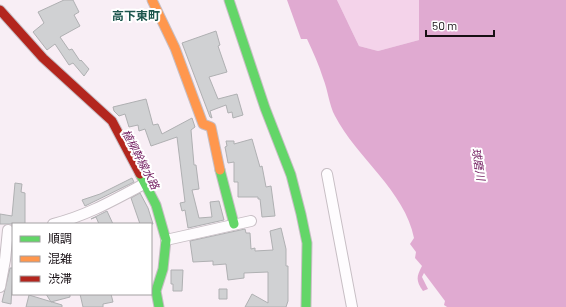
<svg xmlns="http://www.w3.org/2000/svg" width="566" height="307" font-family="Barlow,'Noto Sans JP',sans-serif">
<rect width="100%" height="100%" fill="#f8eef5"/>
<path fill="#f4d3ea" d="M337,0H419V40L378,51L359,46Z"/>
<path fill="#e0aad1" d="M287,0H337L359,46L378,51L419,40V0H566V307H447L444,305L445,301L424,273L422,277L428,289L423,291C416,281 416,277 422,266L415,258L416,252L410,244L414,238C405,191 356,157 335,116C329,105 328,90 323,78C319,65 313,52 307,39H301Z"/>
<path fill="#d0d1d3" stroke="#afb0b2" d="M64,0H73L79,12L74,15L80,26L60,37L69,50L72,49L80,61L81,60L89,69L84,76L73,63L69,65L55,44L47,50L33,32L44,23L38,12Z
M216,31L220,45L218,46L227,72L209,77L218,99L237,94L243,115L233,118L232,112L228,113L226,105L210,111L212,118L210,117L182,43Z
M146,99L153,125L158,124L162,134L192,118L195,127L191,130L194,165H196L199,189L192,190L199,218L212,217L210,202L219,201L224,220L188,228L185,210L182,211L180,203L185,202L177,137L151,146L145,129L139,131L138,125L129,127L125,114L119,116L114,111L113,107Z
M252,139L260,167L262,166L266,187L271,186L275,216L262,217L260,199H258V197H238V182H234V162L228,163L225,147L227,146L226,141H234V144Z
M132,178L134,182L85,206L82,200L100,194Z
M15,183L22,184L21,192L25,193V224H0V214L12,216Z
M140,193L148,208L153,224H140L131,198Z
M107,211L113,224H99L96,217L91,219Z
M281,228L286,249V266H288V301L286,307H245L252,294L268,303V272L244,273V278L228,280L226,264L213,265V261L193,262L190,241L245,229L246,233H250L251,249L255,248V251L273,250L270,231Z
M10,268H13L11,304L2,302Z
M171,270H183L182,291H173V284H171Z
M219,289H227V299H219Z
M46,294H70V297L51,302Z
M80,294H111L113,302L103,304V307H83Z
M29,295L62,305V307H26Z"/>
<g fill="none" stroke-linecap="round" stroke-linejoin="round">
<g stroke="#c7bec4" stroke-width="12">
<path id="street" d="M327,174L352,307
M53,224C86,216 114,200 144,184
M166,240L251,221
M0,287L5,260L8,230"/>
</g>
<g stroke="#c7bec4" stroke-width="11">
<path id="fast" d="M229,0L265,108L291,175L301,214L307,243L306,307
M220,170L234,224
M140,174L156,205L166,240L163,269L156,291L159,307"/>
</g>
<g stroke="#c7bec4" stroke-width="11">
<path id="slow" d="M152,0L175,48L203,124L211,127L220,170"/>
</g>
<g stroke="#c7bec4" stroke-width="11">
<path id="jam" d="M0,10L43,58L112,121L140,174"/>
</g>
<use href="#street" stroke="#fefcfe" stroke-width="10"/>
<use href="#fast" stroke="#63d668" stroke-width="9"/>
<use href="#slow" stroke="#ff974d" stroke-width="9"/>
<use href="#jam" stroke="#b3261e" stroke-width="9"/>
</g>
<g text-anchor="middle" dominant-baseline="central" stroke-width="4" stroke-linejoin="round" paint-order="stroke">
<g font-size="11" font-style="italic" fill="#721d60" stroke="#fff">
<text transform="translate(141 159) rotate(62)">植柳幹線水路</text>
<text transform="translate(479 164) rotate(81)">球磨川</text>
</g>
<g font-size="12" font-weight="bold" fill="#1c554d" stroke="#fff">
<text x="136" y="15">高下東町</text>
</g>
</g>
<rect x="12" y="223" width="140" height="72" fill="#ffffff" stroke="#a29fa1"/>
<rect x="20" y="236" width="20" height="6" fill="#63d668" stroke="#a29fa1"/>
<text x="48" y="243" font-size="12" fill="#170f14">順調</text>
<rect x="20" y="256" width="20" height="6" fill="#ff974d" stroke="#a29fa1"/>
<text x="48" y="263" font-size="12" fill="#170f14">混雑</text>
<rect x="20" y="276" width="20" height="6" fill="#b3261e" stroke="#a29fa1"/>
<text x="48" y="283" font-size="12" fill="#170f14">渋滞</text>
<path d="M426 30v6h68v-6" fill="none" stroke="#170f14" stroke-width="2"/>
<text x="432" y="30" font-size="12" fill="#170f14" stroke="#ffffff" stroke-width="3" paint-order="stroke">50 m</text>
</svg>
